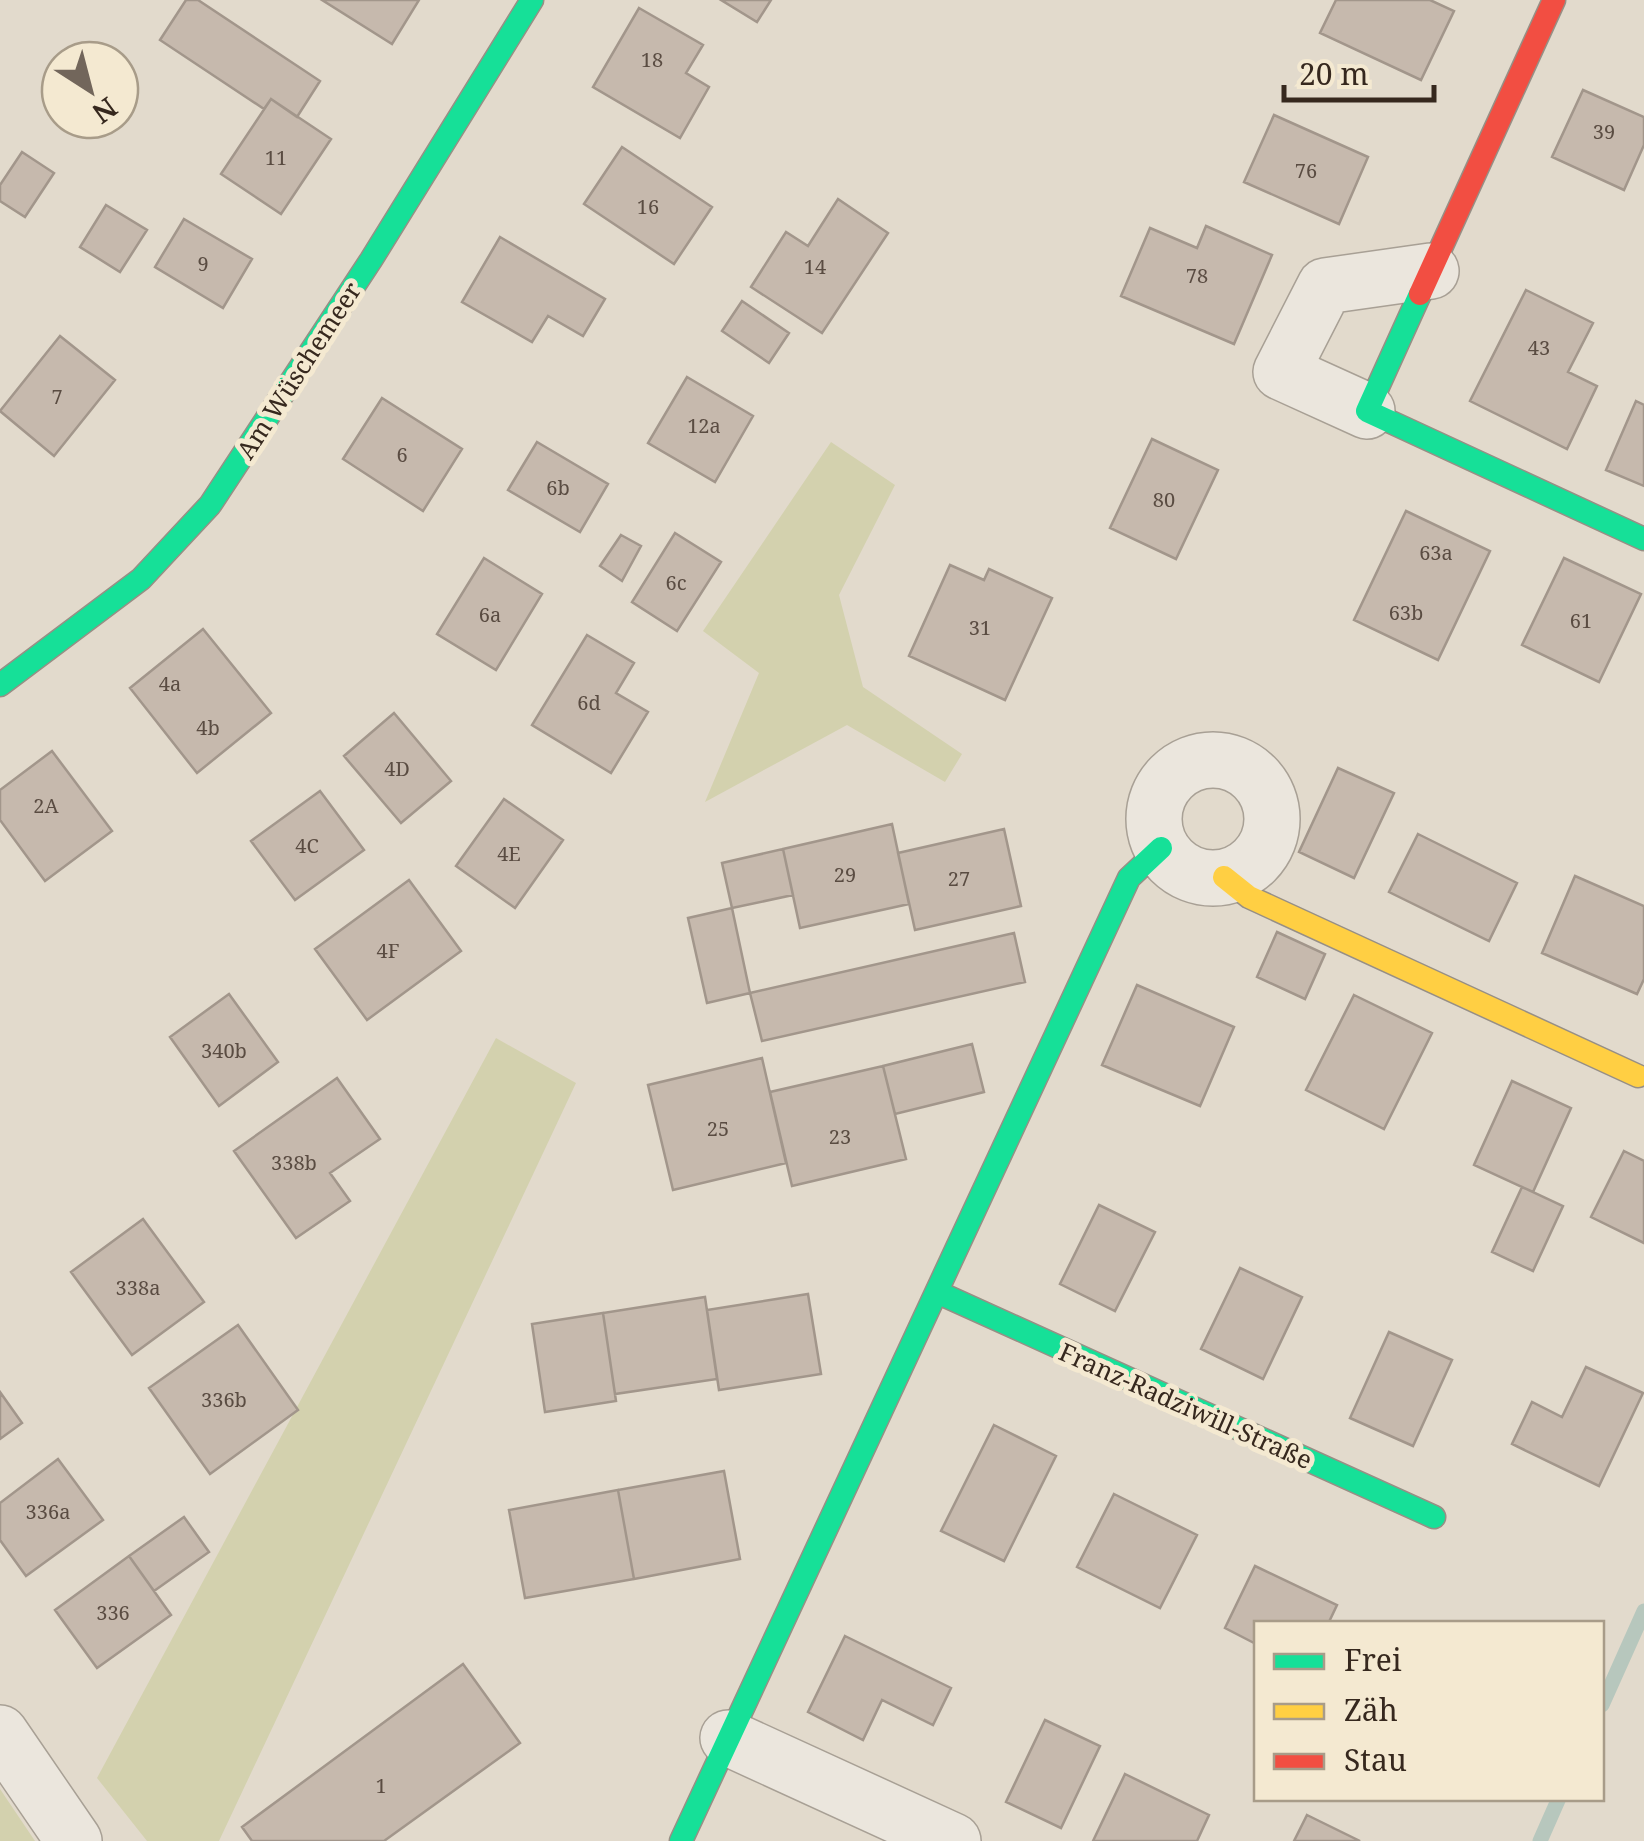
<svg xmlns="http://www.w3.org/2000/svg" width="1644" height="1841" font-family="'Noto Serif',serif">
<rect width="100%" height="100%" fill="#e2dacc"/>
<path fill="#d3d1ae" d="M831,442L895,485L839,595L863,687L962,754L945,782L847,725L705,802L759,673L703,631Z
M496,1038L576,1083L219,1841H147L97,1778Z
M0,1789L35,1841H0Z"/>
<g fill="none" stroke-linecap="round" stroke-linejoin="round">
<path stroke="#b7c7bd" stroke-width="15" d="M1602,1705L1644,1611
M1540,1841L1559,1798"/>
</g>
<path fill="#c6b9ad" stroke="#a2968b" stroke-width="2.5" d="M186,0H198L320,81L297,117L271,99L264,109L160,40Z
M322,0H419L392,44Z
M721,0H771L757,22Z
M1336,0H1430L1454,11L1421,80L1320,33Z
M639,8L703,45L686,73L709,87L680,138L593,87Z
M1583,90L1644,117V145L1624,190L1552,157Z
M271,99L331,139L281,214L221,174Z
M1274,115L1368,157L1339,224L1244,182Z
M622,147L712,207L674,264L584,204Z
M22,152L54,173L25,217L0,201V185Z
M838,199L888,233L822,333L751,287L786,232L808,246Z
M106,205L147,230L120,272L80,247Z
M184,219L252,259L223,308L155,267Z
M1206,226L1272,255L1234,344L1121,296L1150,228L1197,248Z
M500,237L605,299L583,336L548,316L532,342L462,302Z
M1526,290L1593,323L1568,372L1597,386L1567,449L1470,401Z
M742,301L789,333L769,363L722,331Z
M60,336L115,380L54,456L0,411Z
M687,377L753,416L715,482L648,443Z
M382,398L462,449L423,511L343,459Z
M1636,401L1644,405V486L1606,470Z
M1152,439L1218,470L1176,559L1110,528Z
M537,442L608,484L580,532L508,490Z
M1406,511L1490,551L1438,660L1354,620Z
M675,533L721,562L677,631L632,602Z
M621,535L641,546L622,581L600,566Z
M484,558L542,594L496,670L437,634Z
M1564,558L1641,594L1599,682L1522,645Z
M950,565L984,580L989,569L1052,598L1005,700L909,656Z
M203,629L271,713L197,773L130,688Z
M587,635L634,663L616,693L648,712L611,773L532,725Z
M394,713L451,781L401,823L344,756Z
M52,751L112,831L45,881L0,820V790Z
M1338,768L1394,793L1354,878L1299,852Z
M320,791L364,850L295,900L251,841Z
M504,799L563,840L515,908L456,866Z
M892,824L909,904L800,928L783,849Z
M1004,829L1021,906L915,930L898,853Z
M1418,834L1517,883L1489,941L1389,892Z
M783,849L793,895L732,908L722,863Z
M1575,876L1644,906V979L1637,994L1542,953Z
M409,880L461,951L367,1020L315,949Z
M732,908L750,993L707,1003L688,918Z
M1277,932L1325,954L1305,999L1257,977Z
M1014,933L1025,982L762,1041L750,993Z
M1137,985L1234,1027L1200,1106L1102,1065Z
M229,994L278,1062L219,1106L170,1037Z
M1354,995L1432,1033L1384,1129L1306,1090Z
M972,1044L984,1092L895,1114L883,1066Z
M762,1058L786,1163L673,1190L648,1085Z
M883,1066L906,1159L792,1186L770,1092Z
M337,1078L380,1139L330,1173L350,1201L296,1238L234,1151Z
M1512,1081L1571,1108L1533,1192L1474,1165Z
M1624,1151L1644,1161V1243L1591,1217Z
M1522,1187L1563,1206L1533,1271L1492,1252Z
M1099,1205L1155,1232L1115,1311L1060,1284Z
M143,1219L204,1302L132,1355L71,1272Z
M1240,1268L1302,1297L1263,1379L1201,1349Z
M808,1294L821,1374L719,1390L707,1310Z
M705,1297L717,1379L615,1394L603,1313Z
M603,1313L616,1401L545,1412L532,1324Z
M238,1325L298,1410L210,1474L149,1388Z
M1389,1332L1452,1360L1413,1446L1350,1418Z
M1586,1367L1643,1393L1599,1486L1512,1444L1532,1402L1562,1417Z
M0,1392L22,1423L0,1439Z
M994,1425L1056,1456L1004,1561L941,1531Z
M58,1459L103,1520L26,1576L0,1540V1503Z
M724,1471L740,1559L634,1579L618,1490Z
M618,1490L634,1579L525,1598L509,1510Z
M1114,1494L1197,1535L1160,1608L1077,1567Z
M184,1517L209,1552L154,1591L129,1556Z
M129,1556L171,1615L97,1668L55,1610Z
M1255,1566L1337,1605L1328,1624H1256V1644L1225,1628Z
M845,1636L951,1688L933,1725L882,1700L863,1740L808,1712Z
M463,1664L520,1743L384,1841H252L242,1827Z
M1045,1720L1100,1746L1061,1828L1006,1802Z
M1125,1774L1209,1815L1197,1841H1093Z
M1307,1815L1360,1841H1294Z"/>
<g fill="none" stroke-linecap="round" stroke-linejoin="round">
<g stroke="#a8a095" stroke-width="58">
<path id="street" d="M1367,411L1281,372L1325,286L1431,271
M1154 819a59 59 0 1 1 118 0a59 59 0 1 1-118 0Z
M0,1733L74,1841
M728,1738L953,1841"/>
</g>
<g stroke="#978f85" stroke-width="25">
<path id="fast" d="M1420,294L1367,411L1644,539
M0,685L141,579L210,505L371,260L532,0
M939,1293L1434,1517
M681,1841L1129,878L1161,848"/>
</g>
<g stroke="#978f85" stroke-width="25">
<path id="slow" d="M1224,877L1249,897L1638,1076"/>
</g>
<g stroke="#978f85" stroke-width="25">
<path id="jam" d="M1420,294L1554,0"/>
</g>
<use href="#street" stroke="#ebe6dd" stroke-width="55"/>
<use href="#fast" stroke="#16e098" stroke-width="22"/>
<use href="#slow" stroke="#ffcf43" stroke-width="22"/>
<use href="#jam" stroke="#f24e42" stroke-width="22"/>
</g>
<g text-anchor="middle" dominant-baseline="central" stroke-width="10" stroke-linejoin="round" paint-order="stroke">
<g font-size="20" fill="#5a4c42">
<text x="652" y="59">18</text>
<text x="1604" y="131">39</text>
<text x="276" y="157">11</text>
<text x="1306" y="170">76</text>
<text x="648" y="206">16</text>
<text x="203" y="263">9</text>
<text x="815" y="266">14</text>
<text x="1197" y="275">78</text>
<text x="1539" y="347">43</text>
<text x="57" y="396">7</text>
<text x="704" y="425">12a</text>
<text x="402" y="454">6</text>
<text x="558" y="487">6b</text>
<text x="1164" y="499">80</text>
<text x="1436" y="552">63a</text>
<text x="676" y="582">6c</text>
<text x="1406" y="612">63b</text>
<text x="490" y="614">6a</text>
<text x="1581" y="620">61</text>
<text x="980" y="627">31</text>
<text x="170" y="683">4a</text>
<text x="589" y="702">6d</text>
<text x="208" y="727">4b</text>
<text x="397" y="768">4D</text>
<text x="46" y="805">2A</text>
<text x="307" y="845">4C</text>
<text x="509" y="853">4E</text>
<text x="845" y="874">29</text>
<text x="959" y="878">27</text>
<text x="388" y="950">4F</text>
<text x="224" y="1050">340b</text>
<text x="718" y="1128">25</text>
<text x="840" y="1136">23</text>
<text x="294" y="1162">338b</text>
<text x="138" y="1287">338a</text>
<text x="224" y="1399">336b</text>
<text x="48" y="1511">336a</text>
<text x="113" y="1612">336</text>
<text x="381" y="1785">1</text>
</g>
<g font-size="25" fill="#36281e" stroke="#f4e9d1">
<text transform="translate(298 370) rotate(-57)">Am Wüschemeer</text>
<text transform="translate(1186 1405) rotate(24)">Franz-Radziwill-Straße</text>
</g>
</g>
<rect x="1254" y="1621" width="350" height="180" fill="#f4e9d1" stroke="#a89c89" stroke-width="2.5"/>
<rect x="1274" y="1654" width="50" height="15" fill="#16e098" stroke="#a89c89" stroke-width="2.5"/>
<text x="1344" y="1671" font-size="30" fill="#36281e">Frei</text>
<rect x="1274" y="1704" width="50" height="15" fill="#ffcf43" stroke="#a89c89" stroke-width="2.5"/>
<text x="1344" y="1721" font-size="30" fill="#36281e">Zäh</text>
<rect x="1274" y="1754" width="50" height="15" fill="#f24e42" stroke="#a89c89" stroke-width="2.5"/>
<text x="1344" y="1771" font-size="30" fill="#36281e">Stau</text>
<g transform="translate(90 90) rotate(144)"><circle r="48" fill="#f4e9d1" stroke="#a89c89" stroke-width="2.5"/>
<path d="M0-8L18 38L0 25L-18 38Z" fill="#72665b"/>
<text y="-15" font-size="28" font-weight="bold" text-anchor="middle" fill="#36281e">N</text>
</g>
<path d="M1284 85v15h150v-15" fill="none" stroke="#36281e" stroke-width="5"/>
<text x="1299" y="85" font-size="30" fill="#36281e" stroke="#f4e9d1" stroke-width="8" paint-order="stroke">20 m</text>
</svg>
